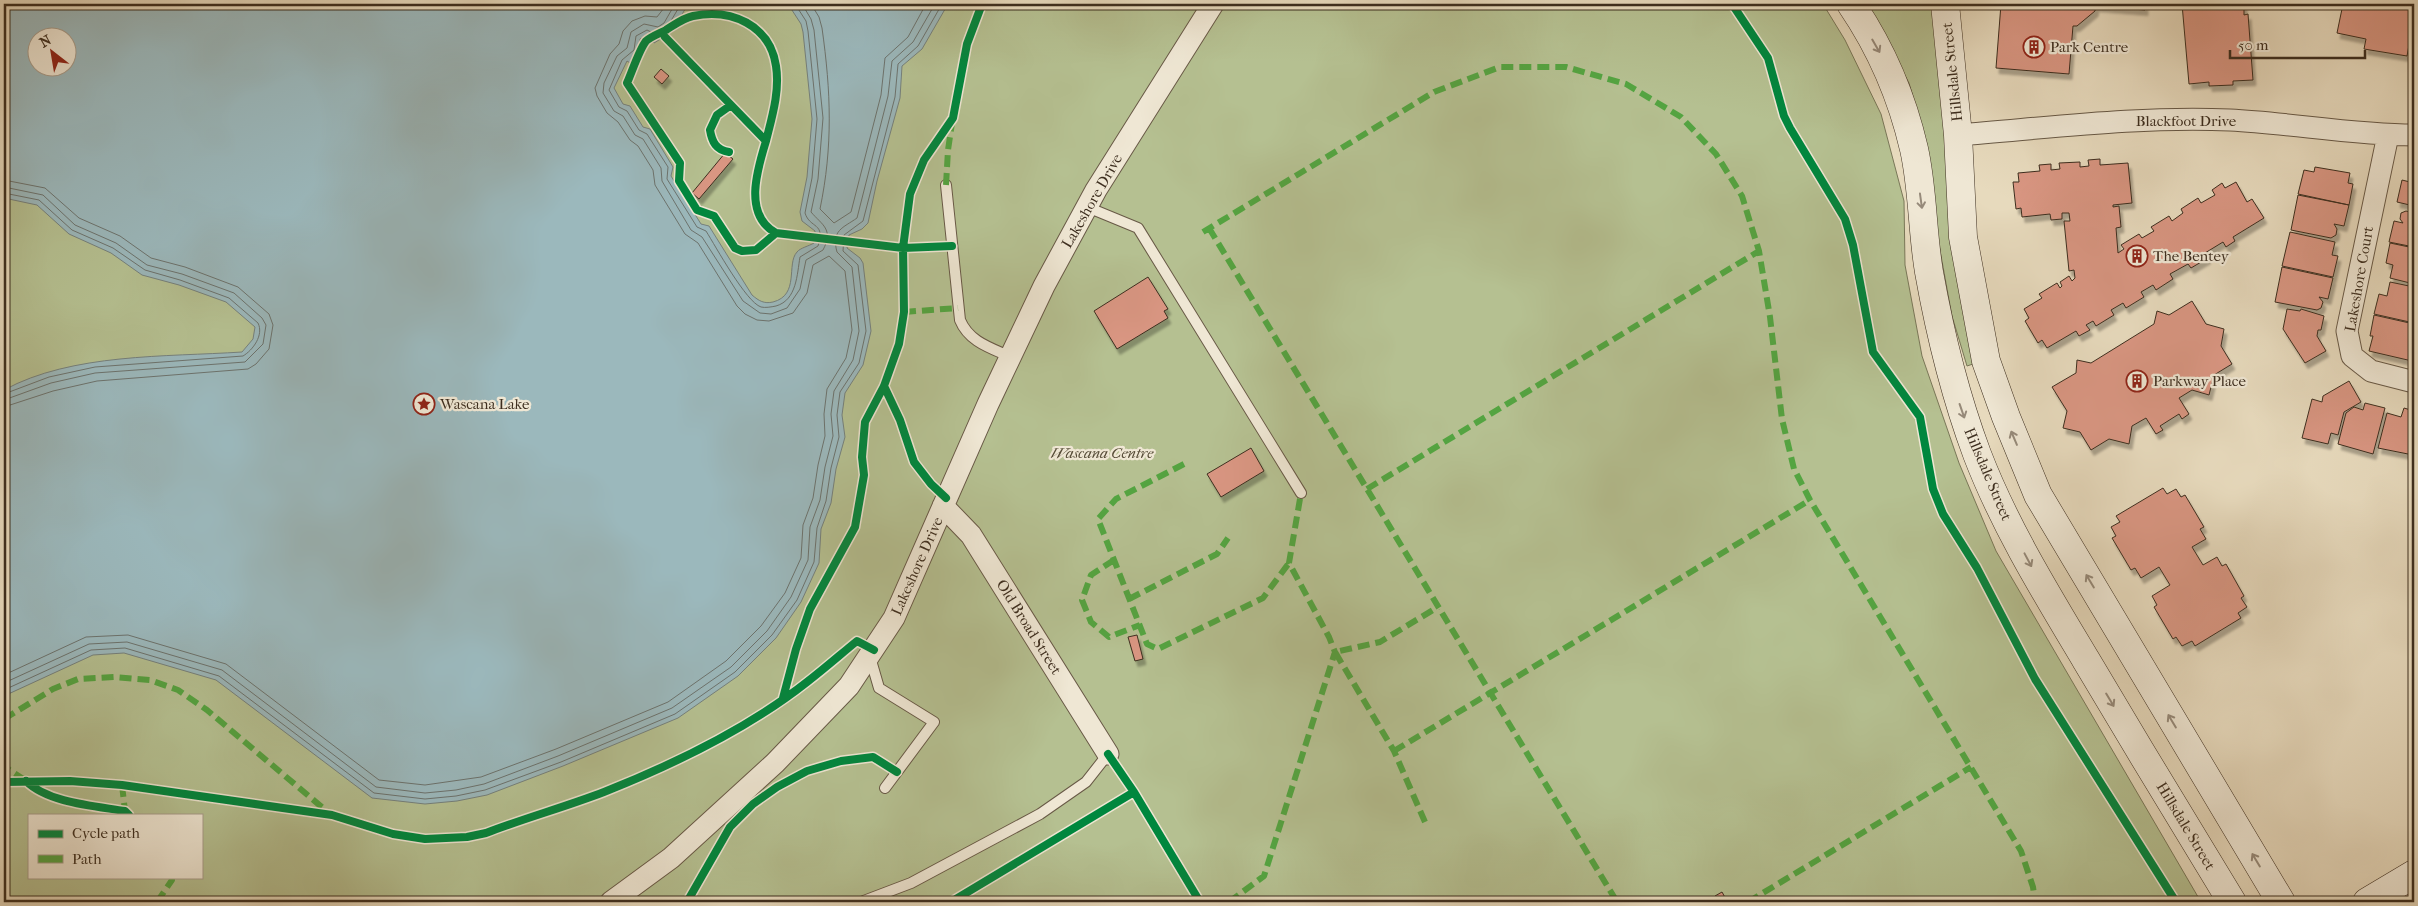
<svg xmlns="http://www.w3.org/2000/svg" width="2418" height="906" font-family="'IM FELL French Canon',serif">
<defs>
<filter id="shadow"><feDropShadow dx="3" dy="5.5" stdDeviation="1" flood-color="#0004"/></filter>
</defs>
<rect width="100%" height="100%" fill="#e7dabd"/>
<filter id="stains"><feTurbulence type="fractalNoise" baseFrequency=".004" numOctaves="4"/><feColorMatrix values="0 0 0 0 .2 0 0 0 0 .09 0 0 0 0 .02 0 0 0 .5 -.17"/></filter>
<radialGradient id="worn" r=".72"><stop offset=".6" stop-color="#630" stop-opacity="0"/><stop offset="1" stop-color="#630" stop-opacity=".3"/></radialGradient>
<path fill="#b5c091" stroke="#797758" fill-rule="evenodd" d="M4,4H1823L1845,40L1881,114L1904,201L1905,265L1922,356L1959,463L1996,551L2201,902H4ZM38,38H68V68H38ZM29,815H201V877H29Z
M1867,4H1934L1958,284L1976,363L1967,366L1952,316L1938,239L1924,136L1909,83Z"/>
<path fill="#9bb8bc" stroke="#75817d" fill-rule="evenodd" d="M4,4H688L680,18L676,21L680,27L654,43L649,35L640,39V51L634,58L632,64L627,61L614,88L623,104L630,106L643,127L650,129L673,167L671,176L701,224L709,226L752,295C759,301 764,304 773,302C800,295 786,264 797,252C800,248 809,246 814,243L815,231L802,221L800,212L807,177L812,119L803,32L801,24L788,4H948L922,49L902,66L900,98L877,181L868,223L862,229L849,235L847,248L860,258L863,263L871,331L863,365L845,393L842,415L845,437L836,469L831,503L821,529L819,563L801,602L776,638L738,676L678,718L563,766L487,795L457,801L425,804L372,798L216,680L124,653L93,655L4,696V390C72,353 166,357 242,352L253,339L255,327L226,302L179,285L142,275L111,253L69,234L37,205L4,198ZM38,38H68V68H38Z"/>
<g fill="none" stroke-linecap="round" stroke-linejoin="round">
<path stroke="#6c736e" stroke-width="1" d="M675,4L664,23L658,27L644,24L631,32L627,48L617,56L604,83L603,93L614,111L623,116L635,135L643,139L661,168L662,181L691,230L702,237L743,301L760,313L771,314L787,308L800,289L806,260L823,250C834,229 822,225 811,212L818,179L823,118L814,30L811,19L802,4
M681,4L672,19L671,26L657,35L647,30L636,36L634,50L622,60L609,90L619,107L627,111L639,130L647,134L668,167L667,179L697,227L706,231C716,247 746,302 761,307C765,308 771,307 776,306C797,300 797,274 800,257L818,246C826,222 810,229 805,213L812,178L817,119L808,31L806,21L795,4
M811,4L819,17L822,28C831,92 833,146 820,209L834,223L851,212L881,95L885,58L908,37L926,4
M4,180L45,188L79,218L120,236L151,258L185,267L238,287L269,314L273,325L269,349L256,364L248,369L97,381L53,391L4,407
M4,187L43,195L75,225L116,243L147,265L182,274L234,293L262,318L266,325L263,344L245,362L95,373L51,383L4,400
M4,193L39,200L72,230L113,248L145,270L180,280L229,298L258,323C264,335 253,350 243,356L95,367L49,377L4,394
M4,675L86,637L128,635L226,664L379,780L425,785L481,777L556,749L668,702L726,661L761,626L785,593L801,558L803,525L813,498L818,465L825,436L824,414L827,389L846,358L852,330L845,271L829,256L813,265L807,293L793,313L769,321L757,320L745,314L737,306L698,243L685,234L655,185L653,170L638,146L630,140L618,122L607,113L597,96L595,88L610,54L619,44L623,31L632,21L645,16L657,17L667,4
M4,683L89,644L127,642L222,670L376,787L425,793L456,790L484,784L558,756L672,708L731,667L767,631L791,597L808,560L810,527L820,500L825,467L833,436L831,414L834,391L853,360L859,331L852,267L837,252C831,230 843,228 857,218L888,96L892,61L913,42L935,4
M4,690L91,650L125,648L219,676L374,793L425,799L456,796L485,790L561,762L675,714L735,672L772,635L797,600L814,562L817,528L826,501L831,468L839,437L837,415L840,392L859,363L866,331L858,265L843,251L844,235L863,221L895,97L898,64L918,46L942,4"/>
</g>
<path fill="#d99682" stroke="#3d2e1f" filter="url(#shadow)" d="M2001,4H2145V10L2096,6L2095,11L2077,26H2073L2069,74L1996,68Z
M2182,4H2244V15L2248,14L2253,80L2233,81V85L2209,86V82L2189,84Z
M2343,4H2414V46L2409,45L2407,56L2364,49L2366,39L2337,33Z
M661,69L669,76L662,84L654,77Z
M725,153L733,159L699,199L692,193Z
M2100,159V165L2128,163L2132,203L2113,205V207L2119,206L2121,227L2116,228L2118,253L2124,249L2121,245L2139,234L2142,238L2154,231L2151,227L2169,216L2172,221L2183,213L2181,209L2198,198L2201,203L2215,195L2212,190L2222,183L2225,188L2236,182L2247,202L2252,199L2264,218L2233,237L2235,241L2226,247L2223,242L2205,253L2208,258L2191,268L2188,264L2170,274L2173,279L2156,290L2153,285L2141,292L2144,297L2126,308L2123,303L2111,310L2114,315L2096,326L2093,321L2086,325L2090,330L2079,336L2076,331L2047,348L2042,340L2038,343L2025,321L2029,318L2024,309L2042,298L2039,294L2057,283L2060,288L2062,286L2060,282L2069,276L2072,281L2075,278L2074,270L2069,271L2064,221H2070L2069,213H2062V219L2051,220L2050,214L2022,217L2021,208L2016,209L2013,182H2019L2018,173L2040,171L2039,165L2051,164V170L2060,169L2059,163L2080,162V167L2089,166L2088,160Z
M2315,167L2350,173L2348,183L2353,184L2349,205L2298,194L2304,170L2314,172Z
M2402,180L2414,183V206L2397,202Z
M2298,195L2349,205L2344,226L2334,224L2337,229L2336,235L2331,238L2291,230Z
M2406,211L2414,213V247L2389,242L2394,221L2403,223L2400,219L2401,213Z
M2290,232L2335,242L2332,255L2338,256L2333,277L2282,266Z
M2390,243L2414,248V284L2390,278L2393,265L2386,263Z
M2282,267L2333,278L2328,299L2319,297L2323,302L2321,308L2317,310L2275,302Z
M1148,277L1168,309L1164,311L1168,318L1117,349L1094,311Z
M2390,282L2414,287V323L2374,314L2379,294L2387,296Z
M2192,301L2206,324L2224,329L2221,346L2232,364L2214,375L2209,395L2192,390L2179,398L2189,414L2182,419L2179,414L2160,426L2163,430L2156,434L2146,418L2132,426L2129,444L2109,439L2091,450L2080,432L2063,428L2067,411L2052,387L2076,373L2077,360L2091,363L2154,324L2157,311L2169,315Z
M2287,309L2300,311L2301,309L2324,316L2321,330H2318L2317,336L2326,351L2305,363L2283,329Z
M2374,315L2414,324L2412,344H2414V350L2412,361L2369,351L2373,336H2370Z
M2349,381L2361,402L2344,412L2338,435L2331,433L2328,444L2302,438L2312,399L2322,402L2323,396Z
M2365,403L2385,408L2373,454L2338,444L2346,413L2354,407L2363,410Z
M2404,408L2414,411L2413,455L2378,448L2387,413L2401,417Z
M1251,448L1264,471L1221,497L1207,474Z
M2163,488L2167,494L2176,489L2181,497L2185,495L2204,527L2200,529L2206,539L2192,547L2203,565L2217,557L2222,566L2226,564L2244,596L2241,598L2247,607L2238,613L2241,618L2195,646L2192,641L2182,646L2176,637L2173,639L2154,607L2157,605L2152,596L2170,585L2159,567L2141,578L2135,568L2131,570L2112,538L2116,536L2111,527L2120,522L2116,516Z
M1137,635L1143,659L1135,661L1128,637Z
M1722,892L1727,901L1718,902L1715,896Z"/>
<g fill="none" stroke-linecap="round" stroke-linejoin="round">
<g stroke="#685946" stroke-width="12">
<path id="lane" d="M946,185L960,320C969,342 991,348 1011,357
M1087,207L1138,228L1301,493
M870,657L879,688L934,722L885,788
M861,902L911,883L1040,814L1086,782L1108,754"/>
</g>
<g stroke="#685946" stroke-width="23">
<path id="street" d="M1958,135C2048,128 2139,116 2230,120C2291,123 2353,135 2414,135
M2388,135L2347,331L2352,356L2371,371L2414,382
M943,506L971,535L1108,754
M611,902L671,858L775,763L849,686L894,618L988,404L1044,286L1096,190L1213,4"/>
</g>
<g stroke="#3d2e1f" stroke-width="29">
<path id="secondary" d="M1851,4C1881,48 1902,97 1914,149C1923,189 1922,231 1929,272C1940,334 1955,395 1977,454C2005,527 2046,593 2086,660C2134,741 2183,822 2232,902
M1945,4L1958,135L1963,237L1986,361L2006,417L2038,495L2281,902
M2367,902L2414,874"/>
</g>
<use href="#lane" stroke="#efe7d4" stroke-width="10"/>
<use href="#street" stroke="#efe7d4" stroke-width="21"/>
<use href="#secondary" stroke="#efe7d4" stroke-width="28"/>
<path stroke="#54a441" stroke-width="6" stroke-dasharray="12 6" stroke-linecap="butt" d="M946,185L948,150L952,123
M1209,228L1617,902
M1203,232L1434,92L1500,67H1566L1626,84L1681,117L1716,154L1742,196L1759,251L1770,317L1782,419L1794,469L1810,500L2021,851L2033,887L2035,902
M904,312L958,308
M1184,464L1116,499L1098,519L1147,644L1158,649L1263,598L1289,563
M1367,489L1759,251
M1114,560L1091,575L1082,600L1091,622L1109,637L1140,625
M1129,599L1217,554L1228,538
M4,719L53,689L78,679L115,677L150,680L178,690L207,710L330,814
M1394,751L1810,500
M4,760L8,769L25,780
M122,785L125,811
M1425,822L1394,751L1335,652L1380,642L1438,607
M157,902L172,880L171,877
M1229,902L1264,876L1335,652L1329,637L1289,563L1301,493
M1748,902L1971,767"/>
<g stroke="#efe7d4" stroke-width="11">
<path id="cycleway" d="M1732,4L1768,58L1784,116L1790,128L1845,219L1853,245L1873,352L1920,417L1933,489L1943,514L1977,568L2035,679L2176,902
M665,37L766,141C757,170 743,215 776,233L903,248L952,246
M766,141C772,117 780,91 776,66C770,25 731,8 693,16C683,18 674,25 666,30C660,33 650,37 646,41C639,50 632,72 627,83L680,163L679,181L697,210L714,216L735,248L742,251L756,250L776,233
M729,152C716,150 712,142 710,130L717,115L731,105
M884,386L900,420L914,462L931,484L946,498
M783,698L796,649L810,609L855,527L864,475L862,457L865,422L884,386L899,344L904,312L903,248L910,194L924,160L953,118L967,44L982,4
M1108,754L1134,792L1200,902
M26,781C48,803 95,806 125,811L129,815
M4,782L70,781L122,785L332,815L393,834L425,839L467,837L486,833C525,818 565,807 604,792C672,765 750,727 807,682C824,669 841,654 857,641L874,650
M687,902L730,827L753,804L777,787L807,771L841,761L873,757L897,772
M951,902L1134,792"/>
</g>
<use href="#cycleway" stroke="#00873e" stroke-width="8"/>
</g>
<defs><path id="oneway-shaft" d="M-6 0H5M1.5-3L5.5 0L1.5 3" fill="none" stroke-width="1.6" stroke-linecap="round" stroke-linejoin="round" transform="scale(1.25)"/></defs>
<g stroke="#968a7a">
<use href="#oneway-shaft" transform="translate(1876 46) rotate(60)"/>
<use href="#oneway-shaft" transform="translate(1921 201) rotate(82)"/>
<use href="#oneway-shaft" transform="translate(1962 411) rotate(71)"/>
<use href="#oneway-shaft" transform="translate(2014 438) rotate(-113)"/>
<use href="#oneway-shaft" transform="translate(2028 560) rotate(62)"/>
<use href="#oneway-shaft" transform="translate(2090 581) rotate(-121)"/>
<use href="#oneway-shaft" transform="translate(2110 700) rotate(59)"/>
<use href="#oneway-shaft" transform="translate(2172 721) rotate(-121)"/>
<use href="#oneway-shaft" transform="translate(2256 860) rotate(-121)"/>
</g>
<defs>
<g id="building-ring" transform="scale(1.125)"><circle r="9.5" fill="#efe7d4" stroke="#8f2418" stroke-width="1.5"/><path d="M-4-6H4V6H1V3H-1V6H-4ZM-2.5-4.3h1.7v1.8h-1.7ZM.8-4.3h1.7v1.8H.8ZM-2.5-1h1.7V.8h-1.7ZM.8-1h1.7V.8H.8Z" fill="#8f2418"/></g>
<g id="sight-ring" transform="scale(1.125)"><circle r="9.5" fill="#efe7d4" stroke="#8f2418" stroke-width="1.5"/><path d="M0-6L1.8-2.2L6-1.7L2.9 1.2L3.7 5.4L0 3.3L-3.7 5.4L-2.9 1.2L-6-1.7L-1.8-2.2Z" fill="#8f2418"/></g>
</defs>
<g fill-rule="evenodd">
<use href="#building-ring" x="2034" y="47"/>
<use href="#building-ring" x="2137" y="256"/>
<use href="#building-ring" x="2137" y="381"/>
<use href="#sight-ring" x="424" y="404"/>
</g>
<g text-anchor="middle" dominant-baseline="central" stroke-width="4.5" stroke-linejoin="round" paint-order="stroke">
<g font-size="15" fill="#3d2e1f" stroke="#efe7d4" text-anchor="start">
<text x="2050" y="47">Park Centre</text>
<text x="2153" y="256">The Bentey</text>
<text x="2153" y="381">Parkway Place</text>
<text x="440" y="404">Wascana Lake</text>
</g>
<g font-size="15" fill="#3d2e1f" stroke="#efe7d4">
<text transform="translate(1952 72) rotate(-96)">Hillsdale Street</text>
<text x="2186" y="121">Blackfoot Drive</text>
<text transform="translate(1092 201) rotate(-60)">Lakeshore Drive</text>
<text transform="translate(2359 279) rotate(-80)">Lakeshore Court</text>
<text transform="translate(1988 474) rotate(67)">Hillsdale Street</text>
<text transform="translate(917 566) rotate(-66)">Lakeshore Drive</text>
<text transform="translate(1029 627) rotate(58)">Old Broad Street</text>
<text transform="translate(2186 826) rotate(59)">Hillsdale Street</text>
</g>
<g font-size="15" font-style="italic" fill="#554b36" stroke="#efe7d4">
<text x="1102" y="453">Wascana Centre</text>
</g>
</g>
<rect width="2418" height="906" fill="none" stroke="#e7dabd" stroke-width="20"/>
<rect x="5" y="5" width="2408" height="896" fill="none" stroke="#3d2e1f" stroke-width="2.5"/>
<rect x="10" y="10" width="2398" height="886" fill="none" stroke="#3d2e1f"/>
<rect x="28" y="814" width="175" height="65" fill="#efe7d4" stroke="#a89d8c"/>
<rect x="38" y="830" width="25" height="8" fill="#00873e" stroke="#a89d8c"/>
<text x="72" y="838" font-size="15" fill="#3d2e1f">Cycle path</text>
<rect x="38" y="855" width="25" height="8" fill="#54a441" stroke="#a89d8c"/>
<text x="72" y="864" font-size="15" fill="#3d2e1f">Path</text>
<g transform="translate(52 52) rotate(329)"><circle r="24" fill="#efe7d4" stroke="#a89d8c"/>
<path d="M0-4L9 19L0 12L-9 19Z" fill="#8f2418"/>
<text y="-8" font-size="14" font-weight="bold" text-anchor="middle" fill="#3d2e1f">N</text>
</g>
<path d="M2230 50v8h135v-8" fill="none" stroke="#3d2e1f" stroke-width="2.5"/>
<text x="2238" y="50" font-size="15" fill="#3d2e1f" stroke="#efe7d4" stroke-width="4" paint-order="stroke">50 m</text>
<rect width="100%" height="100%" filter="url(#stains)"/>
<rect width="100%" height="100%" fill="url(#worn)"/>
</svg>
